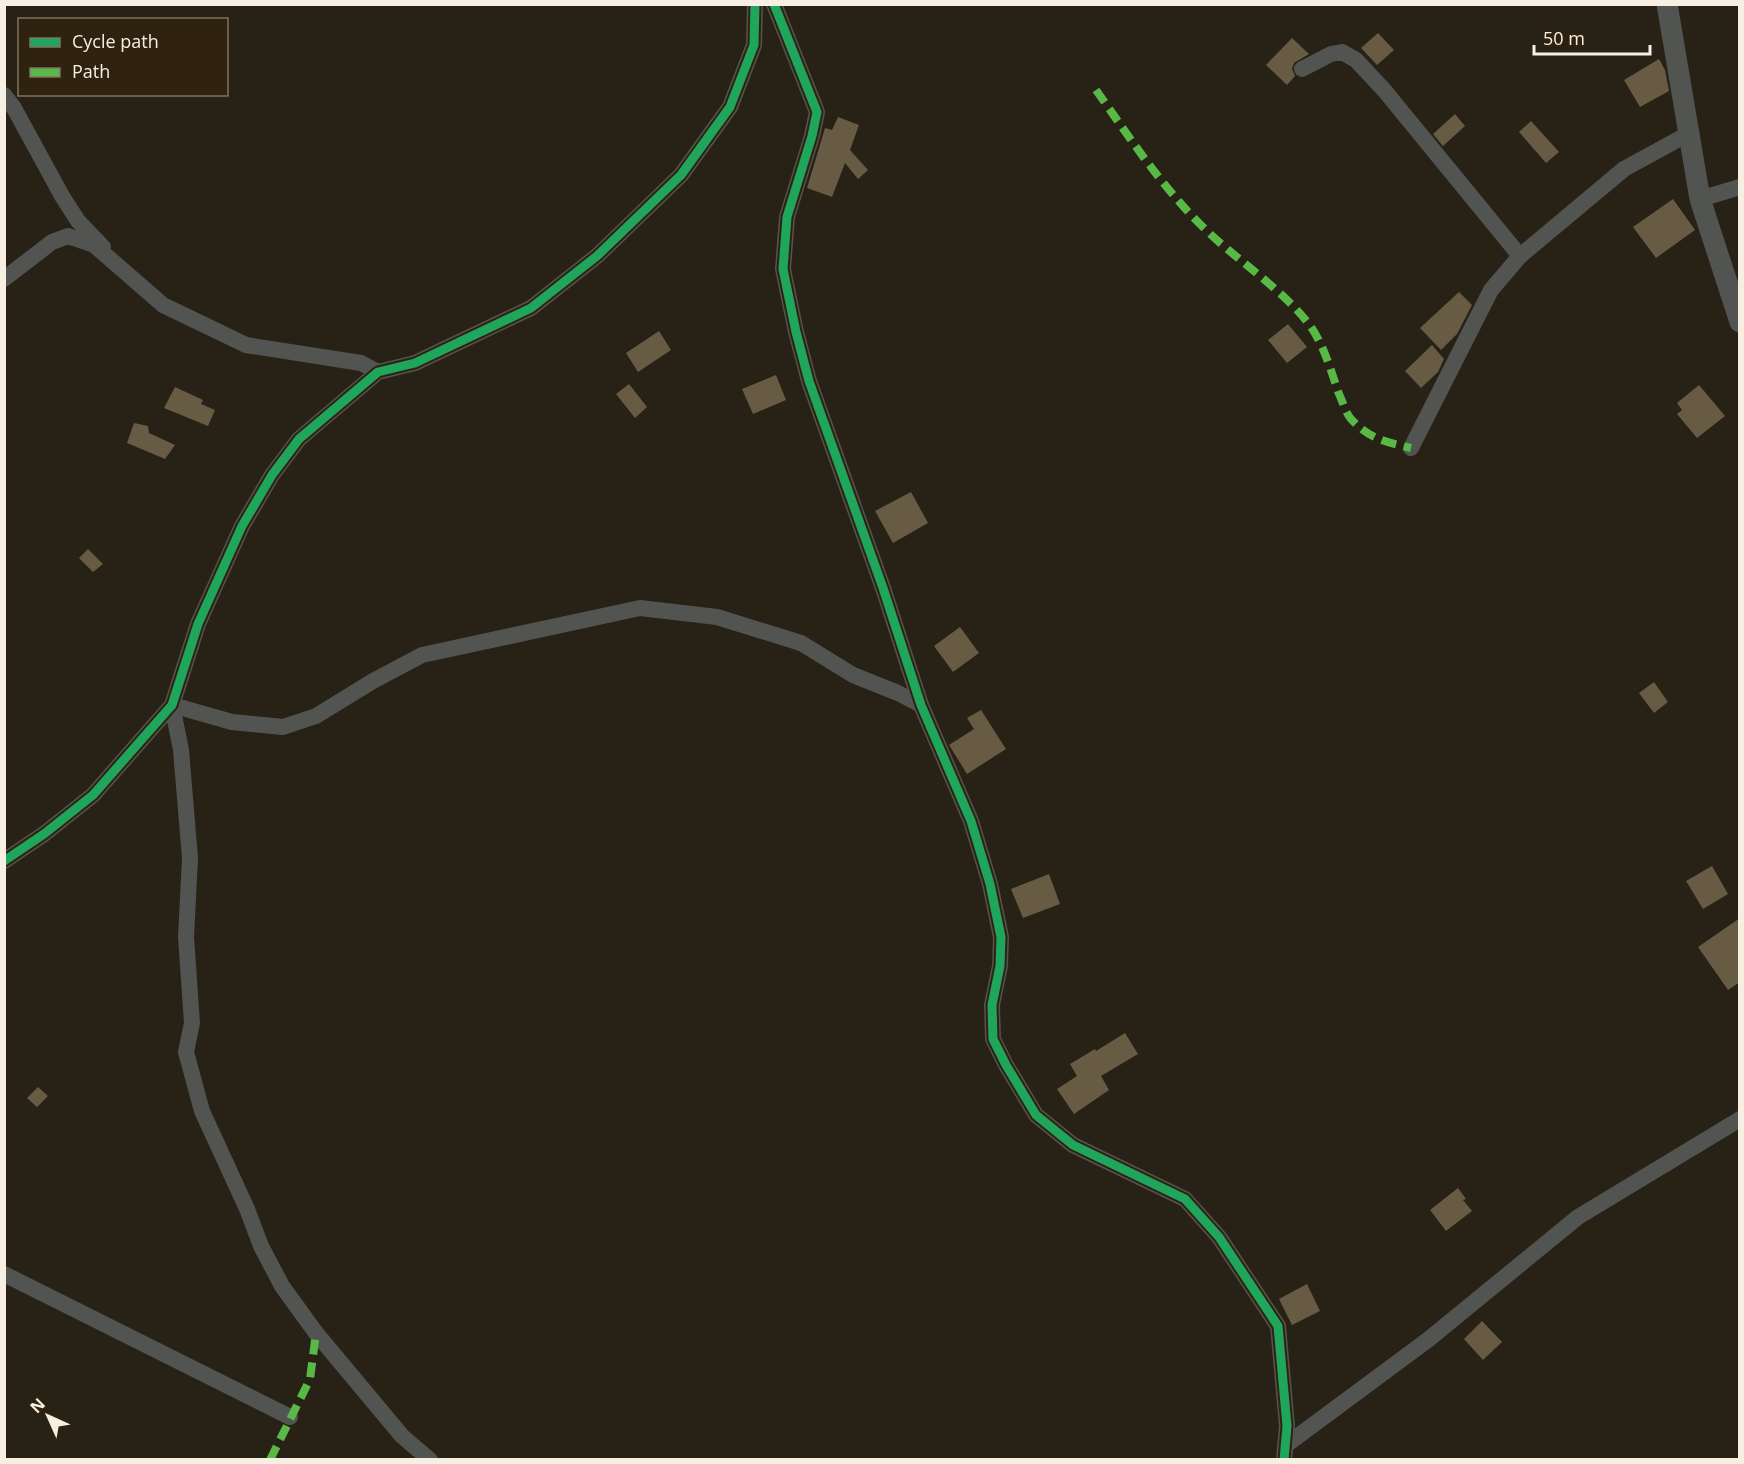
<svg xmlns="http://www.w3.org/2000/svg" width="1744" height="1464" font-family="'Open Sans',sans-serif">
<rect width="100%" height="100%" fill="#282116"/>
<path fill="#685b44" d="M1378,33L1394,50L1377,65L1361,48Z
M1292,38L1309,54L1294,63L1292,69L1295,76L1287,85L1266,65Z
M1659,59L1665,70L1669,91L1640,107L1624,80Z
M1455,114L1465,126L1443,146L1433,134Z
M838,117L859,125L850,150L868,170L858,179L845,163L832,197L807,188L825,128L832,130Z
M1531,121L1559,152L1546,163L1519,132Z
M1673,199L1695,230L1656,258L1633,227Z
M1459,292L1472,305L1457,334L1441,350L1420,328Z
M1288,324L1307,347L1287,363L1268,340Z
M659,331L671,350L638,372L626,353Z
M1432,345L1444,359L1438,372L1421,388L1405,371Z
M776,375L786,400L753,414L742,389Z
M629,384L647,407L635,418L616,394Z
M1699,385L1725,416L1697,438L1677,414L1682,410L1677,403Z
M175,387L203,400L201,404L215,410L208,426L164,408Z
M134,423L148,426L149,433L175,445L165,459L127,443Z
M911,492L928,523L893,543L875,511Z
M88,549L103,564L93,572L79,558Z
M960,627L979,653L953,672L934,646Z
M1654,682L1668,702L1654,713L1639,693Z
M981,710L1006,749L967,774L949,745L974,729L967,718Z
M1712,866L1728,894L1703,909L1686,881Z
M1049,874L1060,904L1023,918L1011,889Z
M1740,918V982L1728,990L1698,947Z
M1125,1033L1138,1054L1101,1076L1109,1090L1074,1114L1057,1089L1077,1076L1070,1064L1095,1049L1096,1051Z
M38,1087L48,1096L37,1107L27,1098Z
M1458,1188L1466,1199L1463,1200L1472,1211L1446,1231L1430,1210Z
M1307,1284L1320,1311L1292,1325L1279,1299Z
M1482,1321L1502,1342L1483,1360L1464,1339Z"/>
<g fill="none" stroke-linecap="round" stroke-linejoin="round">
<path stroke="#525451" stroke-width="16" d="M774,4L817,112L812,136L787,217L783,269L796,332L809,381L883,588L921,705L971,821L990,884L1001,937L1000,966L992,1005L993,1039L1006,1065L1036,1115L1073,1145L1185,1199L1219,1237L1278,1326L1287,1426L1284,1460
M1302,69L1331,54L1342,52L1356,60L1384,90L1520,256
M4,95L14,108L62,196L78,221L103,247
M1700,199L1740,187
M4,279L52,242L68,236L94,245L163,305L246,345L361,363L378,372
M1411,448L1491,290L1520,256L1624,169L1688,134
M172,705L181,750L190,858L186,937L192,1023L186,1052L202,1111L247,1209L261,1246L282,1286L316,1333L402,1436L430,1460
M172,705L232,722L283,727L316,716L373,681L422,655L640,608L717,617L801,643L853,675L898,693L921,705
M4,861L44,834L93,795L172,705L198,624L242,526L272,475L299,439L378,372L415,363L531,308L597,256L681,175L730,107L754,45L755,4
M4,1274L290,1417
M1286,1445L1429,1339L1578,1217L1740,1119"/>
<path stroke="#525451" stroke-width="21" d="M1667,4L1700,199L1740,322"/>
<path stroke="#58b947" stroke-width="8" stroke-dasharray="15 8" stroke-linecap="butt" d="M1096,90C1130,138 1161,186 1203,227C1235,259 1280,287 1308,323C1323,342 1331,371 1339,394C1343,402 1345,412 1351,419C1370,439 1385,442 1411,448
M270,1460L310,1379L316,1333"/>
<g stroke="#2f220f" stroke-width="13">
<path id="cycleway" d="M774,4L817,112L812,136L787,217L783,269L796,332L809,381L883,588L921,705L971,821L990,884L1001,937L1000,966L992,1005L993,1039L1006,1065L1036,1115L1073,1145L1185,1199L1219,1237L1278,1326L1287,1426L1284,1460
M4,861L44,834L93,795L172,705L198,624L242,526L272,475L299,439L378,372L415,363L531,308L597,256L681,175L730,107L754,45L755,4"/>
</g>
<use href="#cycleway" stroke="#20a55d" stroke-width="9"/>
</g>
<rect width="1744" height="1464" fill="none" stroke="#f7efe2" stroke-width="12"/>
<rect x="18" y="18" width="210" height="78" fill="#2f220f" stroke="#7f7463" stroke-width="1.5"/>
<rect x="30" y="38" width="30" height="9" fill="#20a55d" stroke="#7f7463" stroke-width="1.5"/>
<text x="72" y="48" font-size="18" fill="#f7efe2">Cycle path</text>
<rect x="30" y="68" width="30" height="9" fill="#58b947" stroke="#7f7463" stroke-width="1.5"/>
<text x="72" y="78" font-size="18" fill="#f7efe2">Path</text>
<g transform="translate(48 1416) rotate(315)" stroke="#2f220f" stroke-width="4.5" paint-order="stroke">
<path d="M0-4.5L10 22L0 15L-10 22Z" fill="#f7efe2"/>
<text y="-9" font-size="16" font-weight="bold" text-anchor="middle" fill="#f7efe2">N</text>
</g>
<path d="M1534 45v9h116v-9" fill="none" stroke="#f7efe2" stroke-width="3"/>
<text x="1543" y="45" font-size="18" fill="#f7efe2" stroke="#2f220f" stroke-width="4.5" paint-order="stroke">50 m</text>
</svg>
